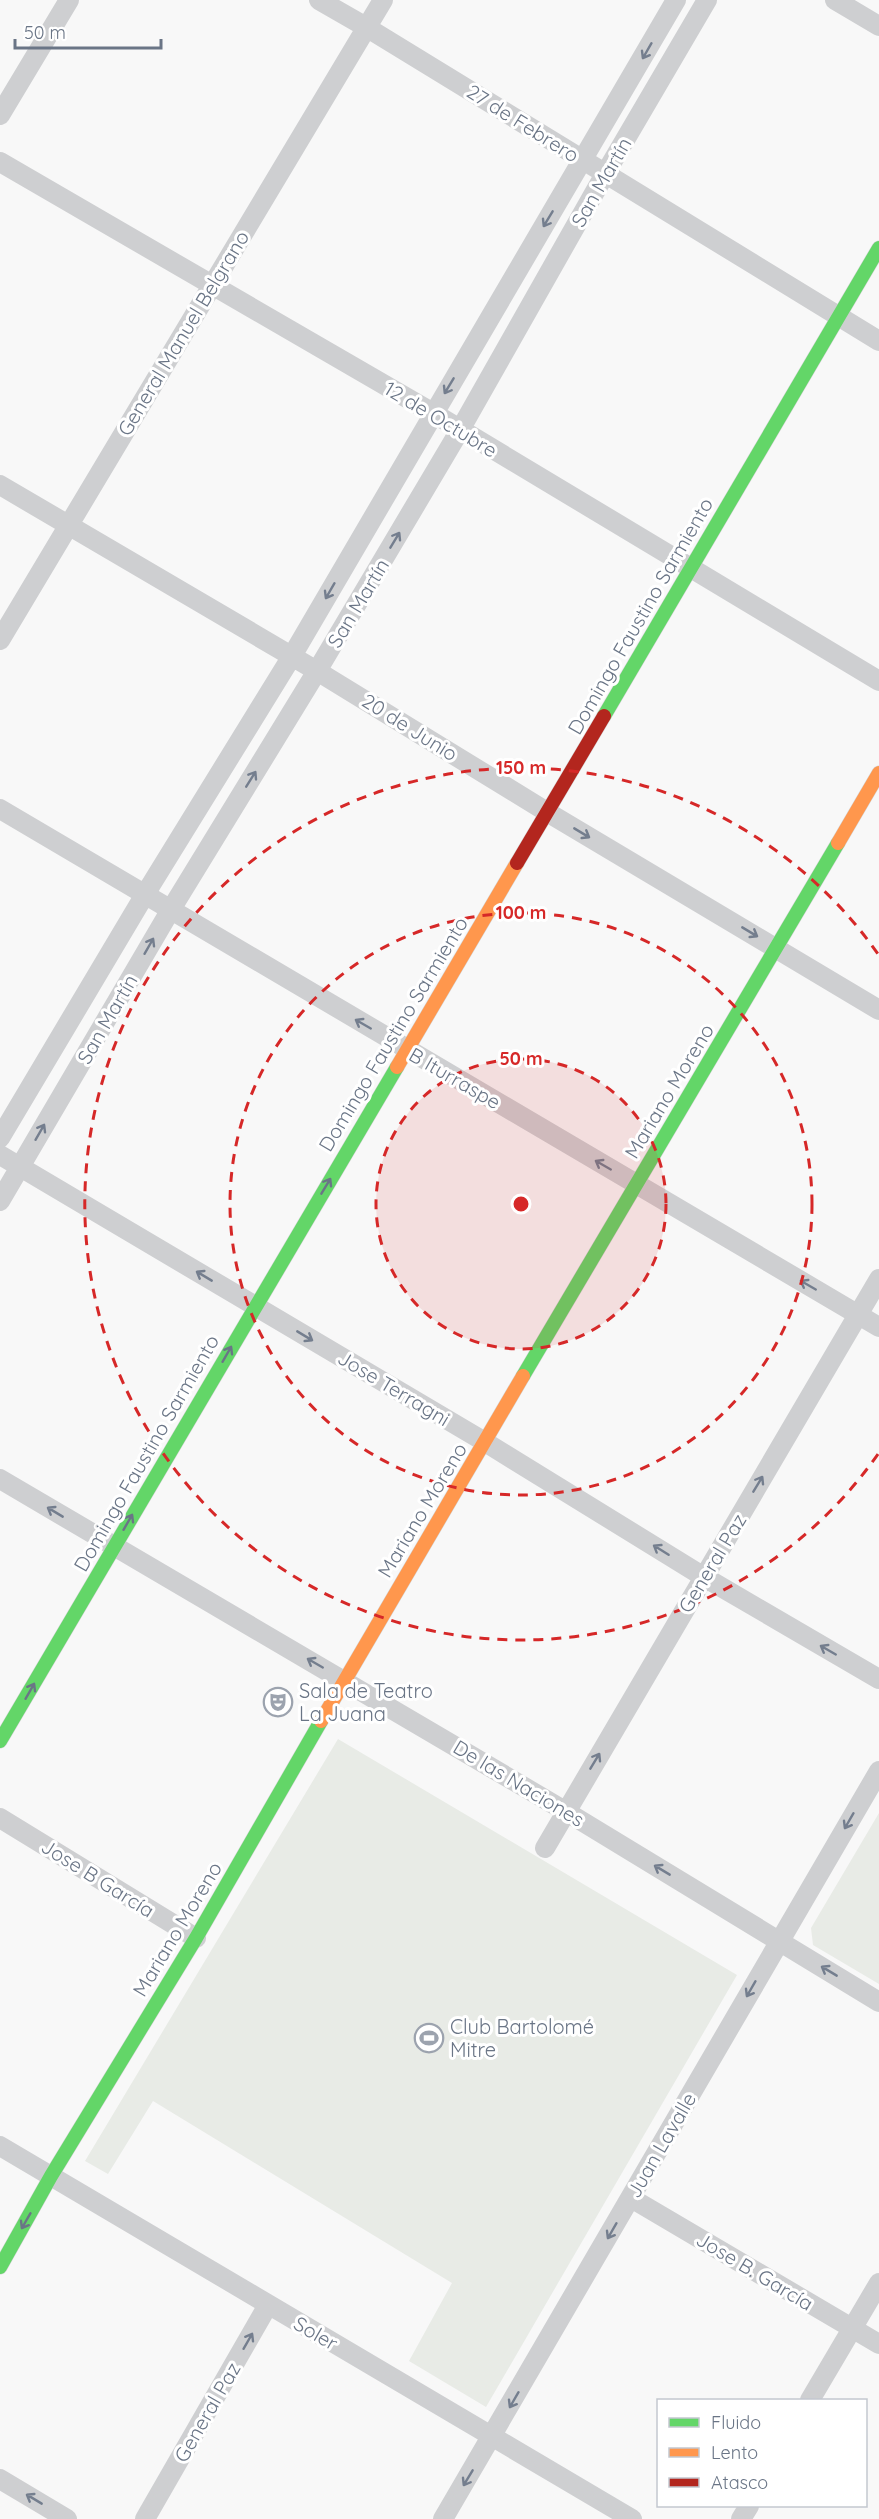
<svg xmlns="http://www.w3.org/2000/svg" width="879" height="2519" font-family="Quicksand,sans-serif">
<rect width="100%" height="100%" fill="#f8f8f8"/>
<path fill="#e8ebe6" d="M338,1739L737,1975L486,2407L409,2361L452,2283L153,2101L108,2174L85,2161Z
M879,1813V1984L813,1945L811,1928Z"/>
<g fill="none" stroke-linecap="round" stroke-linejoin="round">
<g stroke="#d4d5d6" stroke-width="15">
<path id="fast" d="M604,716L879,248
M523,1376L838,843
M0,1741L397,1067
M0,2267L51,2176L196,1938L321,1721"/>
</g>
<g stroke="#d4d5d6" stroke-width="15">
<path id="slow" d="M838,843L879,773
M397,1067L517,863
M321,1721L523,1376"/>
</g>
<g stroke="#d4d5d6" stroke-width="15">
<path id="jam" d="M517,863L604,716"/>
</g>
<path stroke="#cecfd1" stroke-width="20" d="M319,0L366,27L879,341
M835,0L879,26
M0,115L69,0
M0,162L433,413L879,681
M0,485L317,671L547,812L879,1010
M0,640L383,0
M0,809L879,1327
M0,1138L144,896L292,656L676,0
M0,1155L485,1442L704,1577L879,1679
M0,1201L170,911L317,671L460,430L605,174L707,0
M0,1479L565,1811L879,2002
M0,1818L196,1938
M545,1848L879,1279
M0,2146L632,2519
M631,2198L879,2344
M810,2400L879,2283
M0,2479L67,2519
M145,2519L268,2305
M443,2519L879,1771
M741,2519L749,2506"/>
<use href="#fast" stroke="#63d668" stroke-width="14"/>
<use href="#slow" stroke="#ff974d" stroke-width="14"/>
<use href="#jam" stroke="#b3261e" stroke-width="14"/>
</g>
<defs><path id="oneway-shaft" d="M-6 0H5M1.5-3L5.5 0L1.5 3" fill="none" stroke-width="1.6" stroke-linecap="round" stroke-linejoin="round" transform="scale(1.5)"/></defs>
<g stroke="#747e8e">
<use href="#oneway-shaft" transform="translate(647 51) rotate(120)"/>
<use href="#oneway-shaft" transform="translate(548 219) rotate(121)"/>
<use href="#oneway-shaft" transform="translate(449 386) rotate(121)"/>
<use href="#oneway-shaft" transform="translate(395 540) rotate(-59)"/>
<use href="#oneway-shaft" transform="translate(330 591) rotate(120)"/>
<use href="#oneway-shaft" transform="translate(251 779) rotate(-58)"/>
<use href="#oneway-shaft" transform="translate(582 833) rotate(31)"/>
<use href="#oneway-shaft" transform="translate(750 932) rotate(31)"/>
<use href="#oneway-shaft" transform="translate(149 946) rotate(-60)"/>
<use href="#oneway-shaft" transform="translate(363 1024) rotate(-150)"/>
<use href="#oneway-shaft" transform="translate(40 1132) rotate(-60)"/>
<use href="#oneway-shaft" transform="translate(603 1165) rotate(-150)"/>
<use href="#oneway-shaft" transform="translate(204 1276) rotate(-149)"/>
<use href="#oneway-shaft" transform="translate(808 1285) rotate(-150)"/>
<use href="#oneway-shaft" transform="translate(305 1336) rotate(31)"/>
<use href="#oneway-shaft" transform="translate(758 1484) rotate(-59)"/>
<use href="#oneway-shaft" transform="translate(55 1512) rotate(-149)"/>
<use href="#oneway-shaft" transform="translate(661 1550) rotate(-148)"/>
<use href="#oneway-shaft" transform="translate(828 1650) rotate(-150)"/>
<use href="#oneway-shaft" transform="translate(315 1663) rotate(-150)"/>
<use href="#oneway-shaft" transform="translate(595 1761) rotate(-59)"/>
<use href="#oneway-shaft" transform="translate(849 1821) rotate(120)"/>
<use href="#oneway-shaft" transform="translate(662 1870) rotate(-149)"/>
<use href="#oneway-shaft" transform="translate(829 1971) rotate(-149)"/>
<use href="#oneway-shaft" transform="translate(751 1989) rotate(120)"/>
<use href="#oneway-shaft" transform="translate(612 2231) rotate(120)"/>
<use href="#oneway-shaft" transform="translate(248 2341) rotate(-60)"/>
<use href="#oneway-shaft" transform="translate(514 2400) rotate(120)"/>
<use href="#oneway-shaft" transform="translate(468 2478) rotate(121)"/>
<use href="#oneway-shaft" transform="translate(34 2499) rotate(-149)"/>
</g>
<g stroke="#6a7586">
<use href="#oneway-shaft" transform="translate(326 1186) rotate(-59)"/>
<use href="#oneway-shaft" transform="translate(227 1354) rotate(-60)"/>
<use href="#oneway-shaft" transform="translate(128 1522) rotate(-60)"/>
<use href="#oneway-shaft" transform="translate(30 1691) rotate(-60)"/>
<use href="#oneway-shaft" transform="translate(26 2221) rotate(120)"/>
</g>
<circle cx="521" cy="1204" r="145" fill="#d62828" fill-opacity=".12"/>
<g fill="none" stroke="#d62828" stroke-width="3" stroke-dasharray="10 8">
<circle cx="521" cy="1204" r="145"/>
<circle cx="521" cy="1204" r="291"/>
<path d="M878 1454A436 436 0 1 1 878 954"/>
</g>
<defs>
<g id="theatre-ring" transform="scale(1.5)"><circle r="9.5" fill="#fff" stroke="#9ca3ae" stroke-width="1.5"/><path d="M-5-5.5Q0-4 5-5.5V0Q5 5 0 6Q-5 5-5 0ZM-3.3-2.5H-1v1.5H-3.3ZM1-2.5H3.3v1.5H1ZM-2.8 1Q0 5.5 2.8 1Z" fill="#9ca3ae"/></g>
<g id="stadium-ring" transform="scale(1.5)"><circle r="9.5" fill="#fff" stroke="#9ca3ae" stroke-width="1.5"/><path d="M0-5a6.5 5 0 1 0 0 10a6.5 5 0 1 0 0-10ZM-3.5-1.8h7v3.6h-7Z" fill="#9ca3ae"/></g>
</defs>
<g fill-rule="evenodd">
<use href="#theatre-ring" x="278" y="1702"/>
<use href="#stadium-ring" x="429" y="2038"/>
</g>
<g text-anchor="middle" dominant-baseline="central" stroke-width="6" stroke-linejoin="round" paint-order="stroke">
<g font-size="20" fill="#6a7586" stroke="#fff">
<text transform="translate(523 123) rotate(32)">27 de Febrero</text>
<text transform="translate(601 182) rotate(-60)">San Martín</text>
<text transform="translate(183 333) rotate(-59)">General Manuel Belgrano</text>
<text transform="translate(441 419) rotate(31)">12 de Octubre</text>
<text transform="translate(358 603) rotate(-59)">San Martín</text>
<text transform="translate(640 616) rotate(-60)">Domingo Faustino Sarmiento</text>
<text transform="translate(410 727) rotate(32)">20 de Junio</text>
<text transform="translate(107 1019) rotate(-60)">San Martín</text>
<text transform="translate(393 1034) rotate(-59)">Domingo Faustino Sarmiento</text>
<text transform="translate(455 1078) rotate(30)">B Iturraspe</text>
<text transform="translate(669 1091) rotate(-59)">Mariano Moreno</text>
<text transform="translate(394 1388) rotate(31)">Jose Terragni</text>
<text transform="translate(146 1453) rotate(-60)">Domingo Faustino Sarmiento</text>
<text transform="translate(422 1510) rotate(-59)">Mariano Moreno</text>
<text transform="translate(712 1563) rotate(-59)">General Paz</text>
<text transform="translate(519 1783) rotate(31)">De las Naciones</text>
<text transform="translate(98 1878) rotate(32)">Jose B García</text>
<text transform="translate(177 1929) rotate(-59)">Mariano Moreno</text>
<text transform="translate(661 2145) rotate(-60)">Juan Lavalle</text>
<text transform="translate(755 2271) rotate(31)">Jose B. García</text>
<text transform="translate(316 2333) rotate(30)">Soler</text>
<text transform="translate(207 2412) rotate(-60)">General Paz</text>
</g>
<g font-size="20" fill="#6a7586" stroke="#fff" text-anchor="start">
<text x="299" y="1690">Sala de Teatro<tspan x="299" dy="23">La Juana</tspan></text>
<text x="450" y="2026">Club Bartolomé<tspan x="450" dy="23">Mitre</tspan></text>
</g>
</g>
<circle cx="521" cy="1204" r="9" fill="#d62828" stroke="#fff" stroke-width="3"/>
<g font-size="18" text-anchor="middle" font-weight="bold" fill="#d62828" stroke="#fff" stroke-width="6" stroke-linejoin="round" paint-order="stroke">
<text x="521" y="774">150 m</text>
<text x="521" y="919">100 m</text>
<text x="521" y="1065">50 m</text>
</g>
<rect x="657" y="2399" width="210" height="108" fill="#ffffff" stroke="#c3c8cf" stroke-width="1.5"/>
<rect x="669" y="2418" width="30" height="9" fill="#63d668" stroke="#c3c8cf" stroke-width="1.5"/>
<text x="711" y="2429" font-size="18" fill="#6a7586">Fluido</text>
<rect x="669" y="2448" width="30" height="9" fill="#ff974d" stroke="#c3c8cf" stroke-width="1.5"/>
<text x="711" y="2459" font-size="18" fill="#6a7586">Lento</text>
<rect x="669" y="2478" width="30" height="9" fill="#b3261e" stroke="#c3c8cf" stroke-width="1.5"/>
<text x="711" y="2489" font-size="18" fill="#6a7586">Atasco</text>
<path d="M15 39v9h146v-9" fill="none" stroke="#6a7586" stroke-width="3"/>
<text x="24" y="39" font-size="18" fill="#6a7586" stroke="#ffffff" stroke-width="4.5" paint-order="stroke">50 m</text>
</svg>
